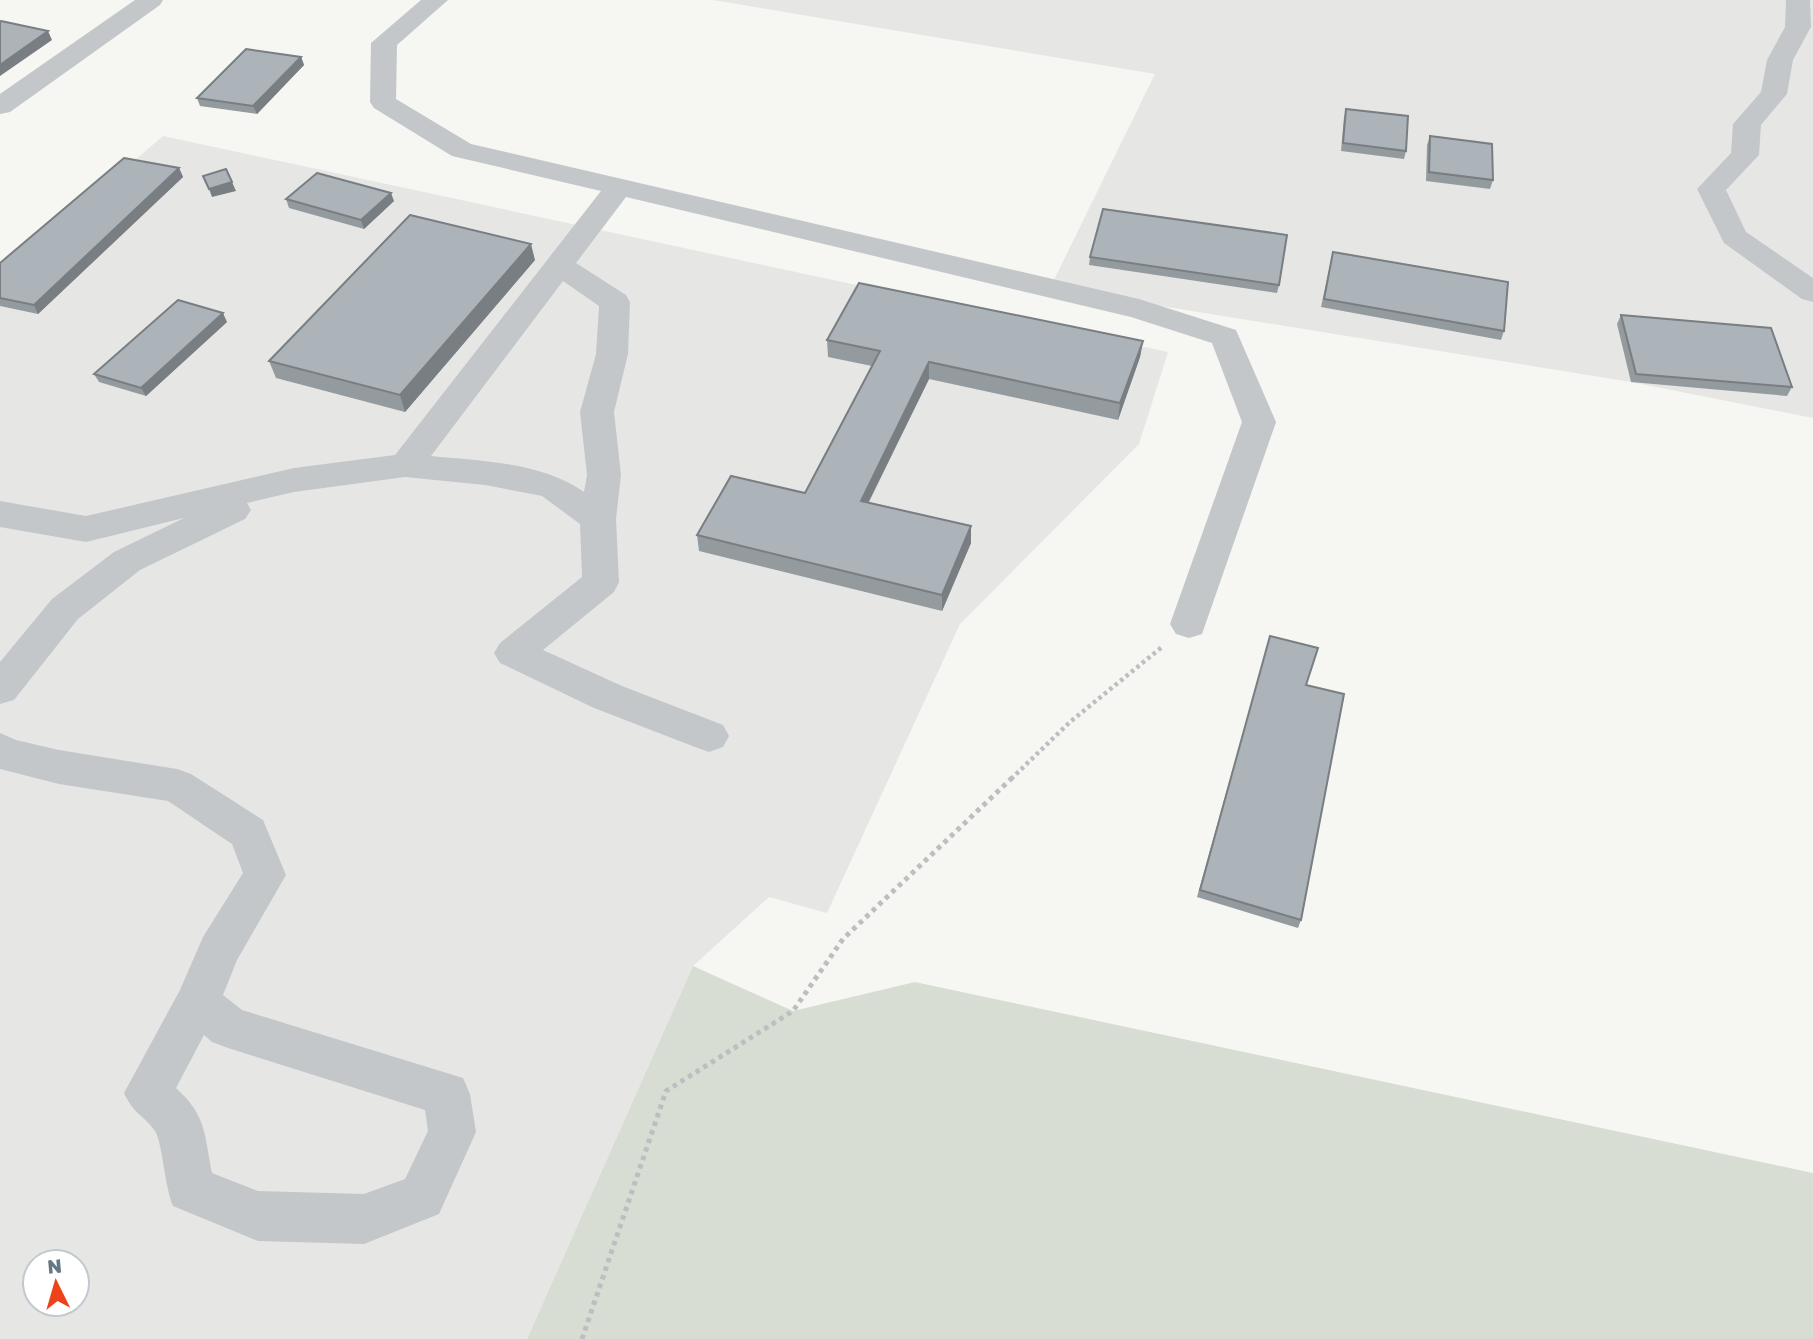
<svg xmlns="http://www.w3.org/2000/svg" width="1813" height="1339" font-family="'Golos Text',sans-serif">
<rect width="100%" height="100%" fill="#f6f6f2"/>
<path fill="#e6e7e5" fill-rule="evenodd" d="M713,0H1813V418L1631,382L1050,288L1155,74Z
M163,136L1168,352L1139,444L960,624L827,913L769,897L693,966L527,1339H0V276ZM35,1262H77V1304H35Z"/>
<path fill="#d7ddd2" d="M693,966L793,1011L915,982L1813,1173V1339H527Z"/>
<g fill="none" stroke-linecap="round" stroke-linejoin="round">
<path stroke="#bcbfc1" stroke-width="4.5" stroke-dasharray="3.5 3.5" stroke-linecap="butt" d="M1011,779L1070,722L1162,647"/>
<path stroke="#bcbfc1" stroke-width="5" stroke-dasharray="4.5 4.5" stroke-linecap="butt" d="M582,1339L666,1091L793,1011L843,939L1013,777"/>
<path fill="#c3c7ca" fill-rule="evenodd" d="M135,0H163L160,5L10,112L0,114V94Z
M421,0H448L397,45L396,99L471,144L1139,299L1236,330L1276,422L1202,634L1189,638L1176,634L1170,624L1242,422L1212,343L1131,317L626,197L576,263L626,295L630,302L628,354L614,412L621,475L616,519L619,582L614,592L543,650L622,686L723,725L729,736L723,747L709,752L695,747L594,708L500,663L494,653L500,643L582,577L580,524L542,496L485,485L405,477L294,492L247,503L251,510L245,519L140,570L78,619L14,700L0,704V662L52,599L114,552L184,518L86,542L0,527V501L86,516L294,468L395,455L601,191L452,156L374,108L370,102L371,43ZM563,281L599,306L596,354L580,412L587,475L584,492C542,462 481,461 431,456Z
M1786,0H1810L1811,27L1793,60L1787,94L1761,125L1759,155L1726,190L1746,232L1813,278V302L1802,299L1724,243L1697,189L1731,153L1733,124L1761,92L1767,60L1785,27Z
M0,733L16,740L59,750L177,769L191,774L263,820L286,875L237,960L223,995L242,1010L463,1078L470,1094L476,1132L439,1214L364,1244L258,1241L173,1206C165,1188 162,1141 155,1131C144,1115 134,1115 124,1093L180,990L203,937L243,873L232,844L168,801L59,784L0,769ZM204,1035L212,1042L228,1048L425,1110L428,1131L405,1179L364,1194L258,1191L212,1173C204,1134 207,1116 176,1088Z"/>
</g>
<path fill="#949b9f" d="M301,57L304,65L257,114L200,106L197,98Z
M1346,109L1406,151L1404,159L1341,151L1344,117Z
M1430,136L1493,180L1490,189L1426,181L1427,145Z
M179,168L183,177L38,314L0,306V263Z
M286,199L394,201L364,229L289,208Z
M1090,257L1279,285L1277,293L1089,265Z
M535,260L405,412L276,378L269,361Z
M1331,261L1504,331L1501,340L1321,307Z
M1621,315L1792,387L1787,396L1631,382L1617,324Z
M227,322L146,396L99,382L94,374Z
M827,340L1143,341L1140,357L1118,420L929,379L869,502L971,526V543L942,611L699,551L697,535L805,493L872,366L828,357Z
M1270,636L1306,685L1301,920L1298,928L1197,897Z"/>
<path fill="#787e82" d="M48,31L52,40L0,76V65Z
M301,57L304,65L257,114L253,106Z
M179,168L183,177L38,314L34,305Z
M232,182L236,191L212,197L209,189Z
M391,193L394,201L364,229L361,220Z
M531,244L535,260L405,412L400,395Z
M223,313L227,322L146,396L141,388Z
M1143,341L1140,357L1118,420L1120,403Z
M929,362V379L861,517V501Z
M971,526V543L942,611V595Z"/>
<path fill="#acb4b9" stroke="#787e82" stroke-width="2" d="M1,21L48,31L0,65V22Z
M246,49L301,57L253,106L197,98Z
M1346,109L1408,116L1406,151L1343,143Z
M1430,136L1492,144L1493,180L1429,172Z
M124,158L179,168L34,305L0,298V263Z
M226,169L232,182L209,189L203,176Z
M317,173L391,193L361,220L286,199Z
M1103,209L1287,235L1279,285L1090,257Z
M410,215L531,244L400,395L269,361Z
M1333,252L1508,282L1504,331L1324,299Z
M859,283L1143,341L1120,403L929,362L861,501L971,526L942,595L697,535L731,476L805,493L880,351L827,340Z
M178,300L223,313L141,388L94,374Z
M1621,315L1771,328L1792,387L1636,374Z
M1270,636L1318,648L1306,685L1344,694L1301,920L1200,890Z"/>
<g transform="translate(56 1283) rotate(355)"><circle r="33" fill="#ffffff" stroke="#c1c9ce" stroke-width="2"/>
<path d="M0-5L12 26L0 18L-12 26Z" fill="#ee4219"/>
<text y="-10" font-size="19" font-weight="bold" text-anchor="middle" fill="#637785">N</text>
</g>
</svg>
